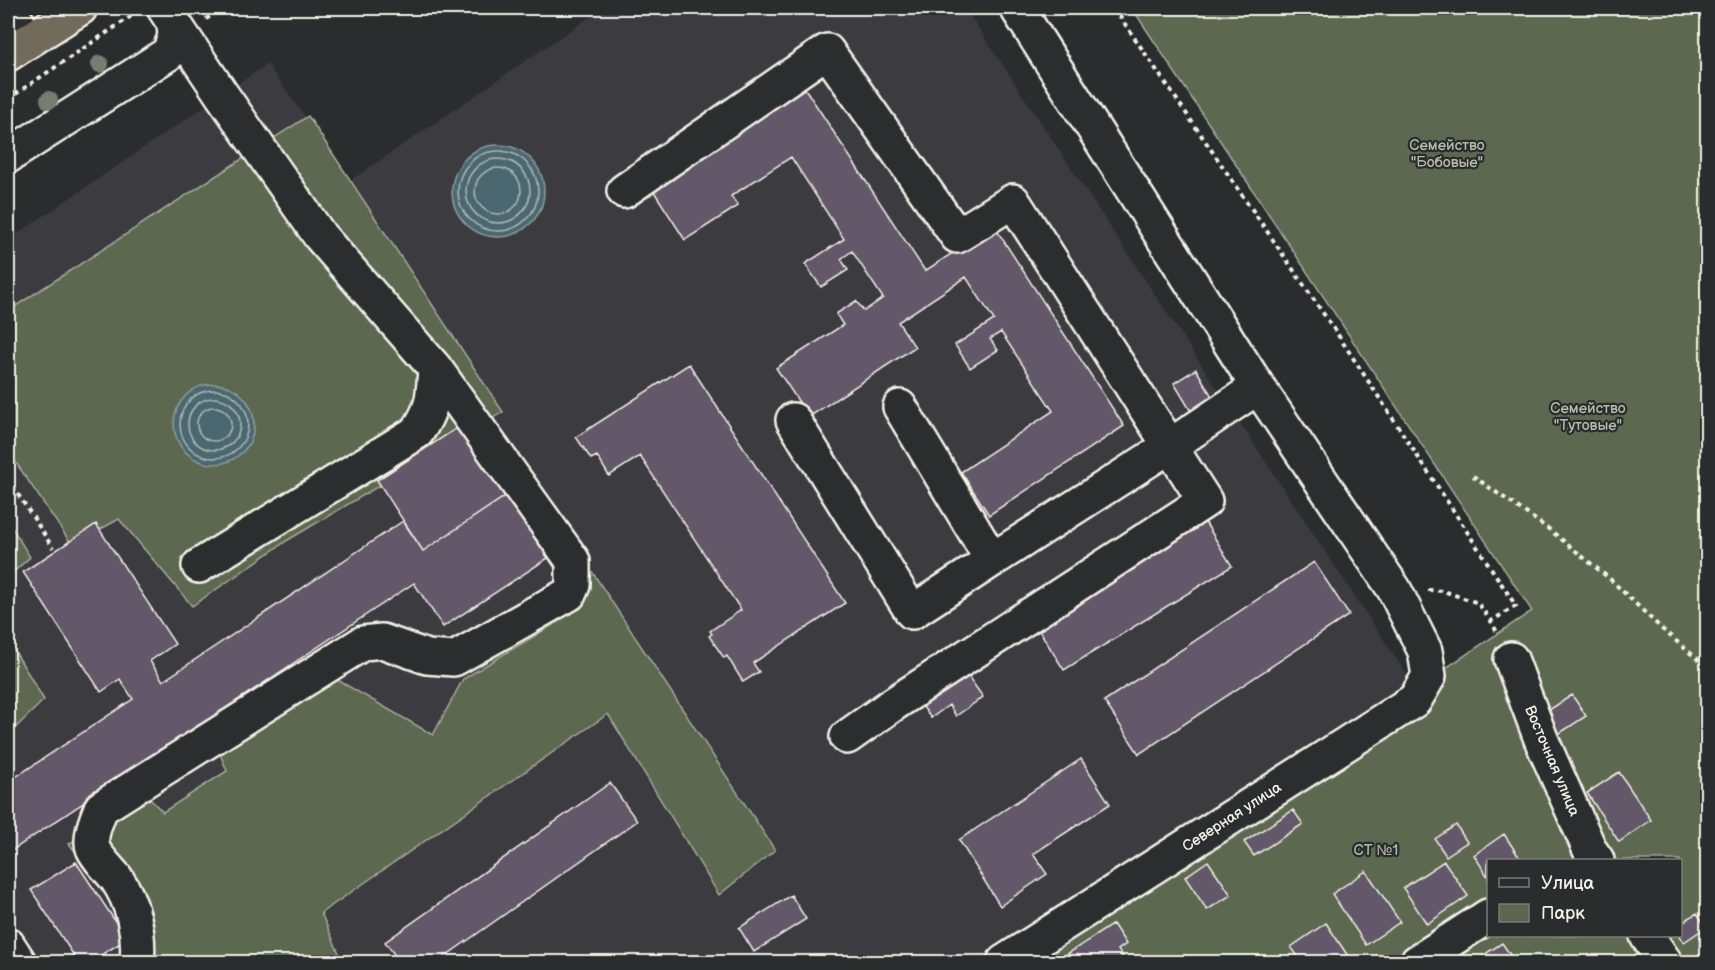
<svg xmlns="http://www.w3.org/2000/svg" width="1715" height="970" font-family="'Balsamiq Sans',sans-serif">
<rect width="100%" height="100%" fill="#2a2d2e"/>
<filter id="ink" filterUnits="userSpaceOnUse"><feTurbulence type="fractalNoise" baseFrequency=".0167" numOctaves="2"/><feDisplacementMap in="SourceGraphic" scale="12" xChannelSelector="R" yChannelSelector="G"/><feConvolveMatrix kernelMatrix="1 2 1 2 8 2 1 2 1" color-interpolation-filters="sRGB"/></filter>
<g filter="url(#ink)">
<path fill="#3b3a40" d="M603,8H965L1411,681L994,962H8V240L267,64L351,180Z"/>
<path fill="#5c674f" stroke="#a8ac9c" stroke-width="1.5" fill-rule="evenodd" d="M1132,8H1707V962H1002L1532,611ZM1488,860H1680V936H1488Z
M308,116L503,412L288,540L192,606L119,519L72,545L8,451V311Z
M543,497L775,850L719,895L608,714L321,913L343,962H141L133,922L69,844L144,793L163,812L227,771L216,744L329,675L433,735L463,679L561,620L558,573L524,519Z
M8,521L30,557L8,577Z
M8,640L44,700L8,735Z"/>
<path fill="#4b676f" stroke="#8f9e9f" stroke-width="1.5" d="M452 191a46 46 0 1 1 92 0a46 46 0 1 1-92 0Z
M174 424a40 40 0 1 1 80 0a40 40 0 1 1-80 0Z"/>
<g fill="none" stroke-linecap="round" stroke-linejoin="round">
<path stroke="#b0bab8" stroke-width="1.5" d="M458 191a40 40 0 1 1 80 0a40 40 0 1 1-80 0Z
M466 191a32 32 0 1 1 64 0a32 32 0 1 1-64 0Z
M475 191a23 23 0 1 1 46 0a23 23 0 1 1-46 0Z
M180 424a34 34 0 1 1 68 0a34 34 0 1 1-68 0Z
M188 424a26 26 0 1 1 52 0a26 26 0 1 1-52 0Z
M197 424a17 17 0 1 1 34 0a17 17 0 1 1-34 0Z"/>
</g>
<path fill="#625969" stroke="#f4f1e8" stroke-width="1.5" d="M804,87L925,271L994,226L1124,426L989,515L961,472L1053,411L1001,332L990,339L998,350L970,368L955,345L994,320L966,277L898,322L915,347L809,417L776,368L843,325L836,314L856,301L864,311L883,298L852,251L841,259L848,270L821,287L805,264L844,239L791,157L731,196L738,206L685,240L651,187Z
M689,364L845,603L753,663L759,672L743,682L727,656L724,658L709,636L712,634L710,631L741,610L640,456L609,476L597,456L591,459L576,437Z
M1196,369L1214,400L1192,413L1174,383Z
M460,426L507,495L423,551L377,480Z
M507,495L548,558L443,627L414,583L8,853V782L133,699L120,679L101,692L23,572L96,524L175,644L150,661L163,681L403,521L423,551Z
M1202,517L1232,566L1064,670L1033,621Z
M1314,562L1349,615L1139,754L1104,701Z
M965,672L983,697L956,716L949,705L931,718L920,703Z
M1572,695L1586,716L1557,735L1543,714Z
M1081,759L1110,804L1033,854L1047,874L1000,906L959,840Z
M1619,772L1651,820L1619,842L1587,793Z
M610,783L637,821L437,962H400L385,942Z
M1293,810L1303,824L1254,856L1244,842Z
M1456,825L1467,842L1446,856L1435,839Z
M1504,834L1521,860H1488V877L1474,855Z
M1208,861L1231,895L1207,910L1185,877Z
M1444,861L1468,896L1427,924L1403,888Z
M76,862L127,939L90,962H78L31,890Z
M76,862L127,939L90,962H78L31,890Z
M1366,871L1400,922L1366,945L1332,894Z
M791,895L806,919L754,952L739,928Z
M1697,913L1706,927L1684,942L1680,936V924Z
M1326,923L1352,962H1302L1291,947Z
M1113,924L1126,944L1118,950L1126,962H1055Z
M1502,943L1515,962H1473Z"/>
<g fill="none" stroke-linecap="round" stroke-linejoin="round">
<g stroke="#f4f1e8" stroke-width="38">
<path id="minor" d="M8,8L29,40
M164,8L222,95L320,236L435,368C433,397 434,407 417,432L199,566
M8,156L169,53L175,36L174,23
M624,191L827,51L957,236L1013,201L1205,501L892,705L847,737
M900,407L992,560L1170,446L1258,387
M793,420L912,612L992,560
M1511,659L1541,739L1590,850L1597,860
M1647,936L1665,962
M8,945L19,962
M137,962C140,934 133,902 116,878C111,872 95,855 93,848C89,837 97,818 101,808L363,643L382,641L427,657L454,659L569,594L573,585V561L435,368
M1004,962L1415,700L1429,676L1425,651L1394,589L1258,387L1017,8
M1417,962L1488,916"/>
</g>
<g stroke="#f4f1e8" stroke-width="38">
<path id="highway" d="M8,54L80,8"/>
</g>
<path stroke="#f4f1e8" stroke-width="4" stroke-dasharray="4.5 4.5" stroke-linecap="butt" d="M1114,8L1336,332L1516,606L1491,621
M206,19L223,8
M8,99L136,13
M1473,476L1550,530L1610,579L1662,629L1708,668
M8,479L53,548
M1428,590L1443,591L1478,603L1491,621L1498,634"/>
<use href="#minor" stroke="#2a2d2e" stroke-width="33"/>
<use href="#highway" stroke="#726b5a" stroke-width="33"/>
</g>
<g fill="#787b73">
<circle cx="100" cy="64" r="9"/>
<circle cx="49" cy="100" r="9"/>
</g>
</g>
<g text-anchor="middle" dominant-baseline="central" stroke-width="4.5" stroke-linejoin="round" paint-order="stroke">
<g font-size="15" fill="#b7baab" stroke="#2a2d2e">
<text x="1447" y="145">Семейство<tspan x="1447" dy="17">"Бобовые"</tspan></text>
<text x="1588" y="408">Семейство<tspan x="1588" dy="17">"Тутовые"</tspan></text>
<text x="1376" y="850">СТ №1</text>
</g>
<g font-size="15" fill="#f4f1e8" stroke="#2a2d2e">
<text transform="translate(1552 761) rotate(67)">Восточная улица</text>
<text transform="translate(1232 817) rotate(-33)">Северная улица</text>
</g>
</g>
<rect width="1715" height="970" fill="none" stroke="#2a2d2e" stroke-width="30"/>
<rect x="15" y="15" width="1685" height="940" fill="none" stroke="#f4f1e8" stroke-width="2" filter="url(#ink)"/>
<rect x="1487" y="859" width="195" height="78" fill="#2a2d2e" stroke="#7b7b78" stroke-width="1.5"/>
<rect x="1499" y="878" width="30" height="9" fill="#2a2d2e" stroke="#7b7b78" stroke-width="1.5"/>
<text x="1541" y="889" font-size="18" fill="#f4f1e8">Улица</text>
<rect x="1499" y="904" width="30" height="18" fill="#5c674f" stroke="#7b7b78" stroke-width="1.5"/>
<text x="1541" y="919" font-size="18" fill="#f4f1e8">Парк</text>
</svg>
